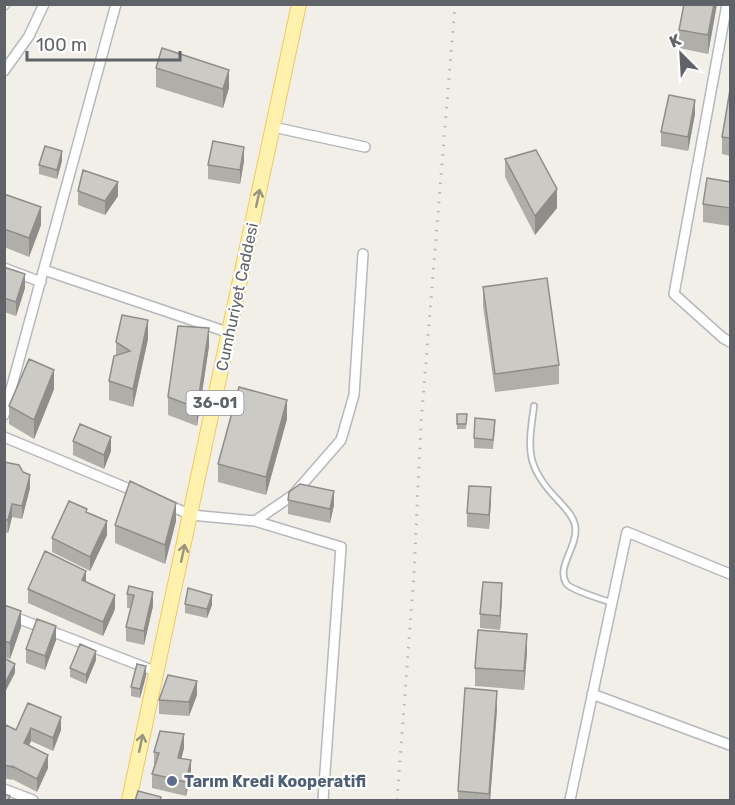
<svg xmlns="http://www.w3.org/2000/svg" width="735" height="805" font-family="Rubik,sans-serif">
<rect width="100%" height="100%" fill="#f1efe8"/>
<g fill="none" stroke-linecap="round" stroke-linejoin="round">
<g stroke="#b5b8bc" stroke-width="8">
<path id="lane" d="M534,406C528,449 525,466 557,499C564,507 573,515 575,525C579,546 556,566 566,583C570,590 602,599 612,603"/>
</g>
<g stroke="#b5b8bc" stroke-width="12">
<path id="street" d="M727,4L674,294L723,338L730,342
M4,5L5,4
M4,71L29,36L44,4
M273,127L365,147
M4,268L41,282
M44,270L230,333
M4,415L116,4
M4,437L139,493
M166,504L191,515L255,521L341,547L323,800
M255,521L293,495L341,440L354,395L363,254
M4,613L157,672
M592,694L730,745
M4,789L33,800
M570,800L627,532L730,574"/>
</g>
<g stroke="#f2c960" stroke-width="16">
<path id="primary" d="M129,800L299,4"/>
</g>
<use href="#lane" stroke="#fff" stroke-width="4.5"/>
<use href="#street" stroke="#fff" stroke-width="9"/>
<use href="#primary" stroke="#fff2af" stroke-width="14"/>
<path stroke="#b6b7b8" stroke-width="3" stroke-dasharray="1.5 8" stroke-linecap="butt" d="M397,800L414,574L421,423L455,4"/>
</g>
<path fill="#afaea9" d="M717,4L708,54L679,48V30Z
M156,68L229,88L223,108L156,87Z
M730,90V156L722,154V137Z
M695,114L688,151L661,146V132Z
M505,159L557,208L535,235L505,177Z
M62,161L57,179L39,174V165Z
M244,161L240,184L208,179V165Z
M730,182V226L703,222V204Z
M78,191L118,196L105,215L78,205Z
M4,194L41,225L29,257L4,247Z
M4,267L25,288L16,316L4,312Z
M483,287L559,365V384L495,392L483,306Z
M148,339L133,407L109,400V381L116,355V342Z
M209,346L197,426L168,415V397Z
M54,389L34,439L9,424V406Z
M457,414H467L466,429H457Z
M287,419L266,495L218,482V464Z
M495,429L493,449L474,448V438Z
M73,441L111,451L104,469L73,455Z
M4,462L30,488L22,519L12,517L8,533L4,532Z
M288,500L334,505L330,523L288,514Z
M491,501L489,529L467,527V513Z
M87,512L107,535L90,571L52,552V538Z
M176,521L165,564L115,543V525Z
M129,586L153,606L144,645L126,641V627L131,608H127V594Z
M28,589L115,609L103,636L28,603Z
M502,597L500,630L480,628V614Z
M185,604L212,605L207,618L185,613Z
M4,605L21,627L10,659L4,657Z
M56,640L45,670L26,663V649Z
M527,652L524,690L475,686V668Z
M96,660L86,684L70,677V668Z
M146,676L140,698L131,696V687Z
M197,695L189,716L159,714V700Z
M28,703L61,730L53,751L31,741L29,745L48,768L37,792L12,779V780L4,778V729L16,730Z
M497,709L490,801H458V791Z
M184,748L181,759L191,774L186,796L152,788V774L154,766V752Z"/>
<path fill="#8f8d8a" d="M714,4H717L708,54V35Z
M229,70V88L223,108V89Z
M695,100V114L688,151V137Z
M244,147V161L240,184V170Z
M62,151V161L57,179V170Z
M118,182V196L105,215V201Z
M557,189V208L535,235V216Z
M41,207V225L29,257V238Z
M25,274V288L16,316V302Z
M148,320V339L133,407V389Z
M209,328V346L197,426V408Z
M54,370V389L34,439V420Z
M287,400V419L266,495V477Z
M111,437V451L104,469V455Z
M30,475V488L22,519V506Z
M491,487V501L489,529V515Z
M334,491V505L330,523V509Z
M176,503V521L165,564V545Z
M12,504V517L8,533V520Z
M107,521V535L90,571V557Z
M86,571V585L82,580Z
M502,583V597L500,630V616Z
M153,592V606L144,645V631Z
M115,595V609L103,636V622Z
M212,595V605L207,618V609Z
M21,611V627L10,659V643Z
M56,626V640L45,670V656Z
M527,634V652L524,690V671Z
M96,651V660L86,684V675Z
M15,664V673L4,694V685Z
M146,666V676L140,698V689Z
M197,681V695L189,716V702Z
M497,691V709L490,801H489Z
M61,717V730L53,751V738Z
M31,728V741L24,756V743Z
M184,734V748L178,772V758Z
M48,755V768L37,792V779Z
M191,760V774L186,796V782Z"/>
<path fill="#cccac5" stroke="#8f8d8a" stroke-width="1.5" d="M684,4H714L708,35L679,30Z
M162,48L229,70L223,89L156,68Z
M730,90V138L722,137Z
M669,95L695,100L688,137L661,132Z
M213,141L244,147L240,170L208,165Z
M45,146L62,151L57,170L39,165Z
M536,150L557,189L535,216L505,159Z
M83,170L118,182L105,201L78,191Z
M707,178L730,182V208L703,204Z
M4,194L41,207L29,238L4,229Z
M4,267L25,274L16,302L4,298Z
M547,278L559,365L495,374L483,287Z
M122,315L148,320L133,389L109,381L114,356L130,351L116,342Z
M178,326L209,328L197,408L168,397Z
M29,359L54,370L34,420L9,406Z
M239,387L287,400L266,477L218,464Z
M457,414H467L466,424H457Z
M475,418L495,420L493,440L474,438Z
M80,424L111,437L104,455L73,441Z
M4,462L19,465L23,472L30,475L22,506L12,504L8,520L4,519Z
M130,481L176,503L165,545L115,525Z
M300,484L334,491L330,509L288,500L289,492Z
M469,486L491,487L489,515L467,513Z
M69,501L87,509L86,512L107,521L90,557L52,538Z
M45,551L86,571L82,580L115,595L103,622L28,589Z
M483,582L502,583L500,616L480,614Z
M129,586L153,592L144,631L126,627L134,595L127,594Z
M188,588L212,595L207,609L185,604Z
M4,605L21,611L10,643L4,641Z
M37,619L56,626L45,656L26,649Z
M478,630L527,634L524,671L475,668Z
M80,644L96,651L86,675L70,668Z
M4,658L15,664L4,685Z
M137,664L146,666L140,689L131,687Z
M168,675L197,681L189,702L159,700Z
M465,688L497,691L489,794L458,791Z
M28,703L61,717L53,738L31,728L24,743L48,755L37,779L12,766V767L4,765V729L6,725L16,730Z
M160,731L184,734L178,758L191,760L186,782L152,774L159,753L154,752Z
M138,791L161,797L160,801H135Z
M4,794L10,796L8,801H4Z"/>
<defs><path id="oneway-shaft" d="M-6 0H5M1.5-3L5.5 0L1.5 3" fill="none" stroke-width="1.6" stroke-linecap="round" stroke-linejoin="round" transform="scale(1.5)"/></defs>
<g stroke="#979581">
<use href="#oneway-shaft" transform="translate(258 198) rotate(-78)"/>
<use href="#oneway-shaft" transform="translate(183 553) rotate(-78)"/>
<use href="#oneway-shaft" transform="translate(141 743) rotate(-78)"/>
</g>
<circle fill="#5c6f8a" stroke="#fff" stroke-width="2" cx="172" cy="781" r="6"/>
<g text-anchor="middle" dominant-baseline="central" stroke-width="4.5" stroke-linejoin="round" paint-order="stroke">
<rect fill="#fff" stroke="#8f9295" stroke-width="1.5" x="186.5" y="391" width="57" height="24" rx="4.5"/>
<g font-size="15" font-weight="bold" fill="#5f6368">
<text x="215" y="403">36-01</text>
</g>
<g font-size="16" fill="#5f6368" stroke="#fff">
<text transform="translate(237 297) rotate(-78)">Cumhuriyet Caddesi</text>
</g>
<g font-size="16" font-weight="bold" fill="#4e5e75" stroke="#fff" text-anchor="start">
<text x="184" y="781">Tarım Kredi Kooperatifi</text>
</g>
</g>
<rect width="735" height="805" fill="none" stroke="#5f6368" stroke-width="12"/>
<g transform="translate(681 54) rotate(336)" stroke="#ffffff" stroke-width="4.5" paint-order="stroke">
<path d="M0-4.5L10 22L0 15L-10 22Z" fill="#5f6368"/>
<text y="-9" font-size="16" font-weight="bold" text-anchor="middle" fill="#5f6368">K</text>
</g>
<path d="M27 51v9h153v-9" fill="none" stroke="#5f6368" stroke-width="3"/>
<text x="36" y="51" font-size="18" fill="#5f6368" stroke="#ffffff" stroke-width="4.5" paint-order="stroke">100 m</text>
</svg>
